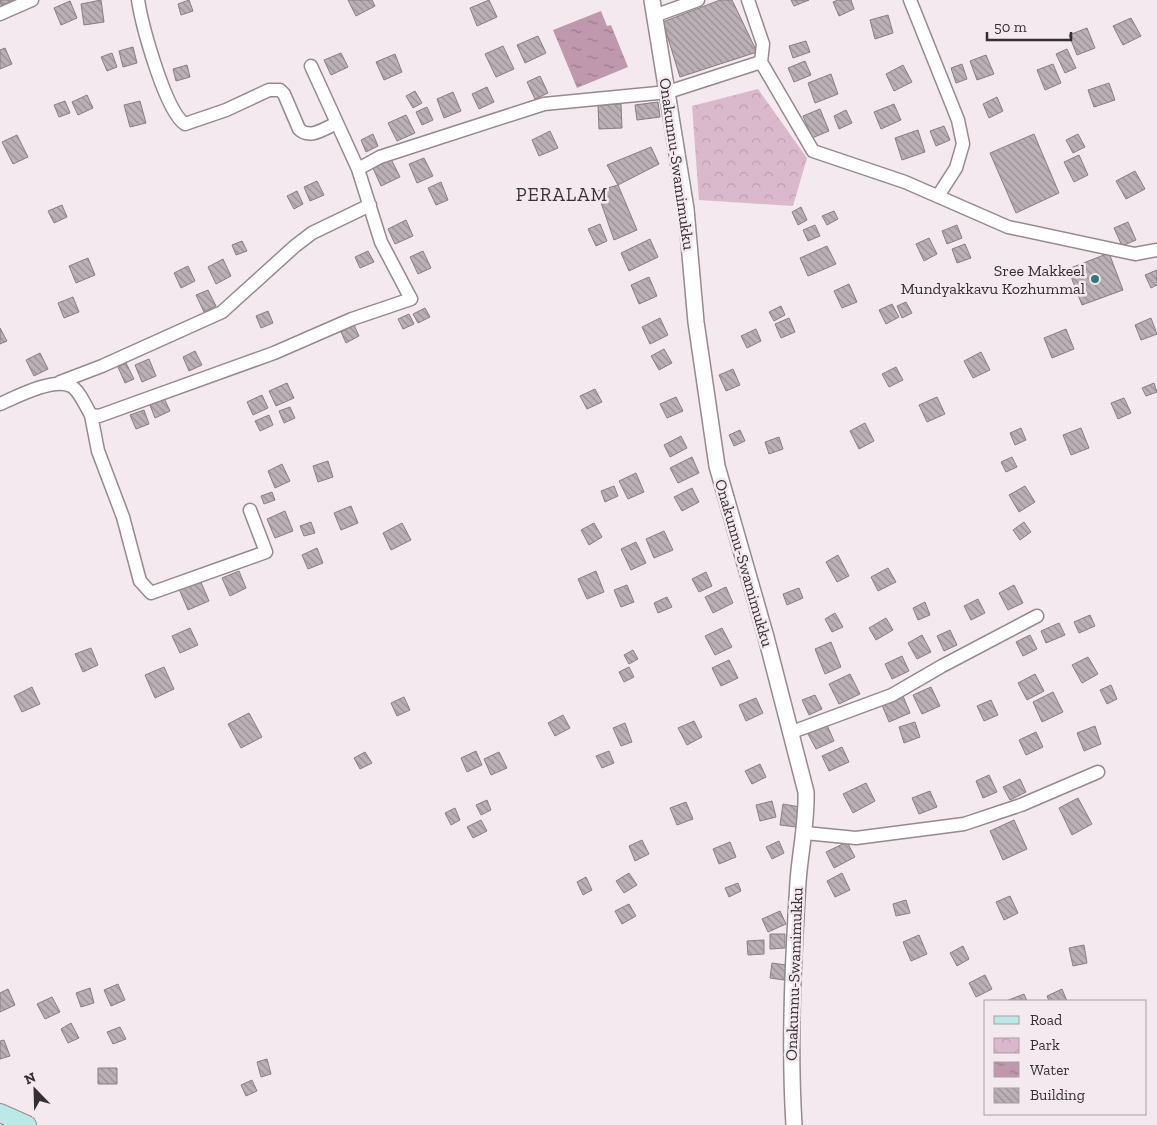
<svg xmlns="http://www.w3.org/2000/svg" width="1157" height="1125" font-family="'Zilla Slab',serif">
<defs>
<pattern id="park-crowns" width="20" height="18" patternUnits="userSpaceOnUse" patternTransform="scale(1.25)"><rect width="20" height="18" fill="#dbb9cc"/><path d="M2 6a3 3 0 1 1 6 0M12 15a3 3 0 1 1 6 0" fill="none" stroke="#bd9fb0"/></pattern>
<pattern id="water-ripples" width="26" height="14" patternUnits="userSpaceOnUse" patternTransform="scale(1.25)"><rect width="26" height="14" fill="#bf98ae"/><path d="M2 4q2-2 4 0t4 0M15 11q2-2 4 0t4 0" fill="none" stroke="#9c7c8e"/></pattern>
<pattern id="building-back-hatch" width="6" height="6" patternUnits="userSpaceOnUse" patternTransform="scale(1.25)"><rect width="6" height="6" fill="#bab0b5"/><path d="M-1 5l2 2M0 0l6 6M5-1l2 2" fill="none" stroke="#989094"/></pattern>
</defs>
<rect width="100%" height="100%" fill="#f4e9ef"/>
<path fill="url(#park-crowns)" d="M758,89L807,158L793,206L699,200L692,106Z"/>
<path fill="url(#water-ripples)" d="M601,11L607,26L611,25L628,67L577,88L553,30Z"/>
<path fill="url(#building-back-hatch)" stroke="#887e83" d="M0,0H13L14,1L1,5Z
M101,0L104,22L84,25L81,4Z
M189,0L193,11L181,15L178,4Z
M348,0H372L375,6L356,16Z
M489,0L497,17L477,26L470,8Z
M720,0H732L757,52L680,77L663,22Z
M791,0H809L794,6Z
M838,0H851L854,9L839,16L833,2Z
M70,1L77,18L61,25L54,8Z
M888,15L893,33L875,39L870,20Z
M1131,18L1141,36L1123,45L1113,26Z
M1087,28L1095,48L1077,55L1069,35Z
M538,36L546,53L525,63L517,45Z
M806,41L810,52L793,58L789,46Z
M503,46L514,69L496,77L485,54Z
M133,47L137,63L123,67L119,51Z
M5,48L12,64L0,69V50Z
M1067,49L1076,68L1065,73L1056,54Z
M112,53L117,67L107,71L101,57Z
M341,53L348,67L331,75L324,60Z
M395,54L402,72L384,80L376,62Z
M986,55L994,74L977,80L970,61Z
M805,61L811,75L794,82L788,68Z
M962,64L967,79L956,83L951,68Z
M1053,64L1061,83L1045,90L1037,70Z
M187,65L190,77L176,81L173,69Z
M903,65L912,82L894,91L886,74Z
M831,74L838,94L815,103L808,83Z
M540,76L548,93L535,99L527,82Z
M1109,83L1115,100L1094,107L1088,90Z
M487,87L494,102L479,109L472,94Z
M415,91L422,103L413,108L406,96Z
M453,92L461,111L444,118L437,99Z
M87,95L93,108L78,115L72,102Z
M997,97L1003,111L989,118L983,104Z
M65,101L70,113L59,117L54,105Z
M140,101L146,123L130,127L124,105Z
M658,102L660,117L637,120L635,105Z
M621,104L622,128L599,129L598,105Z
M894,104L901,120L881,129L874,112Z
M427,107L433,120L422,125L416,112Z
M820,109L829,131L812,138L803,116Z
M846,110L852,123L839,129L834,116Z
M406,115L415,133L397,141L388,123Z
M944,126L950,140L936,146L930,131Z
M918,130L925,152L902,160L895,138Z
M550,131L558,148L539,156L532,140Z
M373,134L378,146L366,152L361,140Z
M1034,134L1059,193L1016,213L990,153Z
M1078,134L1085,147L1073,153L1066,140Z
M17,135L28,157L13,164L2,142Z
M651,147L659,164L618,185L607,165Z
M1079,155L1088,175L1074,182L1064,162Z
M424,158L433,176L417,183L409,164Z
M391,159L400,177L381,186L373,168Z
M1135,171L1145,189L1126,199L1116,181Z
M317,181L324,195L310,201L304,187Z
M441,182L448,200L436,205L428,188Z
M618,185L637,230L614,240L597,191Z
M297,191L303,204L294,209L287,196Z
M62,205L67,217L54,223L48,211Z
M801,207L807,220L798,225L792,212Z
M834,211L838,219L827,225L822,216Z
M406,220L413,236L395,244L388,229Z
M1128,222L1136,240L1122,246L1114,228Z
M600,224L607,241L596,246L588,229Z
M815,225L820,236L808,241L803,230Z
M957,225L962,238L947,244L942,231Z
M929,238L937,254L924,261L916,244Z
M650,239L658,257L629,271L621,253Z
M242,241L247,251L236,255L232,245Z
M965,244L971,258L957,263L952,249Z
M827,246L836,264L808,276L800,258Z
M368,251L374,262L360,268L355,257Z
M423,251L431,268L418,274L410,257Z
M1109,253L1123,290L1082,305L1068,269Z
M88,258L95,275L76,283L69,266Z
M223,259L231,276L216,284L208,267Z
M188,266L195,281L181,288L174,273Z
M1157,270V285L1151,288L1145,275Z
M649,277L657,296L639,304L631,285Z
M849,284L857,302L842,308L834,291Z
M208,290L216,306L204,312L196,295Z
M73,297L79,312L64,318L58,303Z
M906,302L912,313L902,318L897,306Z
M892,304L899,317L886,324L879,310Z
M781,306L785,315L774,321L769,312Z
M425,308L430,317L418,323L413,314Z
M268,311L273,323L261,328L256,316Z
M409,314L414,324L403,329L398,319Z
M660,318L668,335L650,344L642,327Z
M789,318L795,332L781,338L775,324Z
M1151,318L1157,334L1141,340L1135,325Z
M354,325L359,336L346,343L341,332Z
M0,328L7,341L0,344Z
M756,329L761,341L747,348L741,336Z
M1066,329L1074,349L1052,358L1044,338Z
M664,349L672,363L659,370L651,356Z
M195,351L202,365L189,371L183,357Z
M981,352L990,370L973,378L964,361Z
M40,353L48,369L34,376L26,360Z
M149,359L156,376L142,382L135,365Z
M126,363L134,379L125,383L118,367Z
M896,367L903,380L889,387L882,374Z
M733,369L740,385L726,391L719,375Z
M287,383L294,398L276,406L269,391Z
M1154,383L1157,392L1146,396L1142,388Z
M595,389L602,402L587,409L580,396Z
M262,395L268,408L253,415L247,402Z
M676,397L683,411L667,418L660,404Z
M937,397L945,414L927,422L919,405Z
M164,398L170,411L155,418L150,405Z
M1124,398L1131,413L1118,419L1111,403Z
M290,407L295,418L284,423L279,411Z
M144,410L149,424L136,429L130,415Z
M269,415L273,425L260,431L255,421Z
M865,423L874,441L859,449L850,431Z
M1021,428L1026,440L1015,445L1010,433Z
M1081,428L1089,448L1071,455L1063,435Z
M740,430L745,441L734,446L729,435Z
M681,436L687,448L670,457L664,445Z
M779,437L783,449L769,454L765,442Z
M692,457L699,473L678,483L670,468Z
M1012,457L1017,467L1006,472L1001,462Z
M328,461L333,477L318,482L313,466Z
M282,464L290,481L275,488L268,471Z
M636,473L644,492L628,499L619,481Z
M614,486L618,496L605,502L601,491Z
M1025,486L1035,502L1019,512L1009,495Z
M692,488L699,502L682,511L674,497Z
M272,492L275,500L264,504L261,496Z
M351,506L358,523L341,530L334,513Z
M285,511L293,531L275,538L267,519Z
M311,522L315,533L304,536L300,526Z
M1024,522L1031,532L1020,540L1013,530Z
M402,523L411,540L391,550L383,533Z
M594,523L602,537L589,545L581,530Z
M664,531L673,550L654,558L646,539Z
M636,542L646,563L631,570L621,549Z
M317,548L323,563L308,569L302,555Z
M838,555L849,576L837,582L826,562Z
M888,568L896,582L878,591L871,577Z
M239,571L246,588L230,596L222,578Z
M596,571L604,592L587,599L578,579Z
M706,572L712,586L699,592L692,579Z
M200,580L209,601L188,610L179,589Z
M627,585L634,602L621,607L614,590Z
M1014,585L1023,603L1008,610L999,593Z
M726,587L733,603L713,613L705,597Z
M799,588L803,598L787,605L783,594Z
M667,597L672,607L658,613L654,603Z
M978,599L985,613L971,620L964,606Z
M925,602L930,615L918,620L913,608Z
M835,613L843,627L832,632L825,619Z
M1090,615L1095,626L1079,633L1074,622Z
M886,618L893,630L876,640L869,628Z
M1059,623L1065,635L1046,643L1041,631Z
M190,628L198,645L180,653L172,636Z
M722,628L732,647L715,655L705,636Z
M950,630L957,645L944,651L937,636Z
M922,635L931,652L917,659L908,643Z
M1030,635L1037,649L1023,656L1016,642Z
M831,642L841,667L825,674L815,649Z
M91,648L98,665L83,672L75,654Z
M633,650L638,659L629,664L624,655Z
M902,656L909,671L892,679L885,664Z
M1088,657L1098,674L1082,683L1072,665Z
M729,660L738,678L721,686L712,668Z
M164,667L174,689L155,698L145,675Z
M629,667L634,677L624,682L619,672Z
M850,674L860,694L839,704L829,684Z
M1035,674L1044,691L1027,700L1018,683Z
M1111,685L1117,699L1107,704L1100,690Z
M32,687L40,704L22,712L14,696Z
M931,687L940,706L922,714L913,695Z
M1053,692L1063,712L1042,722L1033,702Z
M815,695L822,709L809,715L802,700Z
M903,696L910,713L889,722L882,705Z
M404,697L410,710L397,716L391,703Z
M756,698L763,713L746,721L739,705Z
M991,700L998,715L984,721L977,706Z
M249,713L262,737L241,748L228,724Z
M563,715L570,728L555,736L548,723Z
M694,721L702,737L687,745L678,728Z
M915,722L920,737L904,743L899,727Z
M625,723L632,742L621,746L613,728Z
M827,725L834,741L816,749L808,734Z
M1095,726L1101,744L1084,751L1077,733Z
M1036,732L1043,747L1026,755L1019,740Z
M842,747L849,762L829,771L822,756Z
M476,751L482,765L467,772L461,758Z
M609,751L614,763L602,768L596,756Z
M365,752L372,763L360,769L354,758Z
M499,752L507,768L491,775L484,759Z
M760,764L766,777L752,784L745,771Z
M989,775L997,792L983,798L976,781Z
M1020,779L1026,792L1010,800L1003,787Z
M866,783L875,801L853,813L843,794Z
M930,791L937,807L919,814L912,798Z
M1078,798L1092,824L1072,835L1059,808Z
M487,800L491,810L481,815L476,805Z
M772,801L776,817L760,821L756,805Z
M686,802L693,819L677,825L670,808Z
M783,804L800,807L796,827L780,825Z
M455,808L460,820L451,825L445,813Z
M481,820L487,831L473,838L467,827Z
M1014,820L1027,849L1003,860L990,831Z
M642,840L649,854L635,861L629,846Z
M779,841L784,853L772,859L766,847Z
M730,842L736,857L719,864L713,849Z
M847,842L855,857L834,868L826,852Z
M629,873L637,885L624,893L616,881Z
M842,873L850,890L835,897L827,881Z
M586,877L592,890L583,895L577,882Z
M738,883L741,891L729,897L725,888Z
M1010,896L1018,913L1004,920L996,902Z
M906,900L910,913L896,916L893,904Z
M629,904L636,916L622,924L615,911Z
M780,911L786,924L768,932L762,919Z
M770,934H785V948L770,949Z
M919,935L927,954L911,961L903,942Z
M764,940V954L748,955L747,941Z
M1084,945L1087,963L1073,966L1069,948Z
M963,946L969,959L957,966L950,953Z
M772,963L786,965L784,980L770,978Z
M985,975L992,989L976,997L969,983Z
M118,984L125,1000L111,1006L104,990Z
M90,988L94,1003L81,1007L76,993Z
M8,989L15,1005L0,1012V993Z
M1062,989L1067,1001H1049L1047,996Z
M1024,994L1027,1001H1006Z
M52,997L60,1012L45,1019L37,1004Z
M71,1023L79,1038L68,1043L61,1029Z
M120,1027L126,1039L113,1044L107,1032Z
M4,1040L10,1056L0,1059V1041Z
M267,1059L271,1074L261,1077L257,1062Z
M98,1068H117V1084H98Z
M252,1080L257,1091L246,1096L241,1085Z"/>
<g fill="none" stroke-linecap="round" stroke-linejoin="round">
<g stroke="#948a8f" stroke-width="15">
<path id="minor" d="M138,0C142,25 165,111 185,124L226,110L269,90H280L284,94L299,129C310,140 325,128 337,123
M748,0L763,44L761,62
M910,0L958,120L963,144L956,168L938,196
M0,14L32,0
M654,16L698,0
M311,66L358,169
M60,382L102,366L222,312L295,246L312,233L370,205
M0,404C16,397 54,377 71,386C79,390 86,407 91,415L99,416L274,353L352,319L411,299L381,242L358,169L380,157L544,104L668,92L761,62L813,151L905,182L1008,227L1135,254L1157,250
M91,415L98,451L123,517L140,581L151,593L266,552L250,510
M792,732L892,695L942,666L1037,616
M805,833L856,838L964,824L1021,805L1098,772"/>
</g>
<g stroke="#948a8f" stroke-width="18">
<path id="tertiary" d="M652,0L686,209L696,322L717,466L766,637L806,792C807,823 800,852 798,882C793,963 789,1044 794,1125"/>
</g>
<g stroke="#948a8f" stroke-width="20">
<path id="secondary" d="M0,1113L27,1125"/>
</g>
<use href="#minor" stroke="#fff" stroke-width="12"/>
<use href="#tertiary" stroke="#fff" stroke-width="15"/>
<use href="#secondary" stroke="#bae9e8" stroke-width="18"/>
</g>
<circle fill="#307977" stroke="#f4e9ef" stroke-width="2" cx="1095" cy="279" r="5"/>
<g text-anchor="middle" dominant-baseline="central" stroke-width="5" stroke-linejoin="round" paint-order="stroke">
<g font-size="16" fill="#342f32" stroke="#f4e9ef">
<text transform="translate(677 164) rotate(82)">Onakunnu-Swamimukku</text>
<text transform="translate(744 563) rotate(74)">Onakunnu-Swamimukku</text>
<text transform="translate(794 974) rotate(-88)">Onakunnu-Swamimukku</text>
</g>
<g font-size="16" fill="#342f32" stroke="#f4e9ef" text-anchor="end">
<text x="1085" y="270">Sree Makkeel<tspan x="1085" dy="18">Mundyakkavu Kozhummal</tspan></text>
</g>
<g font-size="19" letter-spacing="1" fill="#3a3236" stroke="#f4e9ef">
<text x="562" y="194">PERALAM</text>
</g>
</g>
<rect x="984" y="1000" width="162" height="115" fill="#f4e9ef" stroke="#a79fa3"/>
<rect x="994" y="1016" width="25" height="8" fill="#bae9e8" stroke="#a79fa3"/>
<text x="1030" y="1025" font-size="15" fill="#342f32">Road</text>
<rect x="994" y="1038" width="25" height="15" fill="url(#park-crowns)" stroke="#a79fa3"/>
<text x="1030" y="1050" font-size="15" fill="#342f32">Park</text>
<rect x="994" y="1062" width="25" height="15" fill="url(#water-ripples)" stroke="#a79fa3"/>
<text x="1030" y="1075" font-size="15" fill="#342f32">Water</text>
<rect x="994" y="1088" width="25" height="15" fill="url(#building-back-hatch)" stroke="#a79fa3"/>
<text x="1030" y="1100" font-size="15" fill="#342f32">Building</text>
<g transform="translate(35 1090) rotate(337)" stroke="#f4e9ef" stroke-width="4" paint-order="stroke">
<path d="M0-4L9 19L0 12L-9 19Z" fill="#342f32"/>
<text y="-8" font-size="14" font-weight="bold" text-anchor="middle" fill="#342f32">N</text>
</g>
<path d="M987 32v8h84v-8" fill="none" stroke="#342f32" stroke-width="2.5"/>
<text x="994" y="32" font-size="15" fill="#342f32" stroke="#f4e9ef" stroke-width="4" paint-order="stroke">50 m</text>
</svg>
